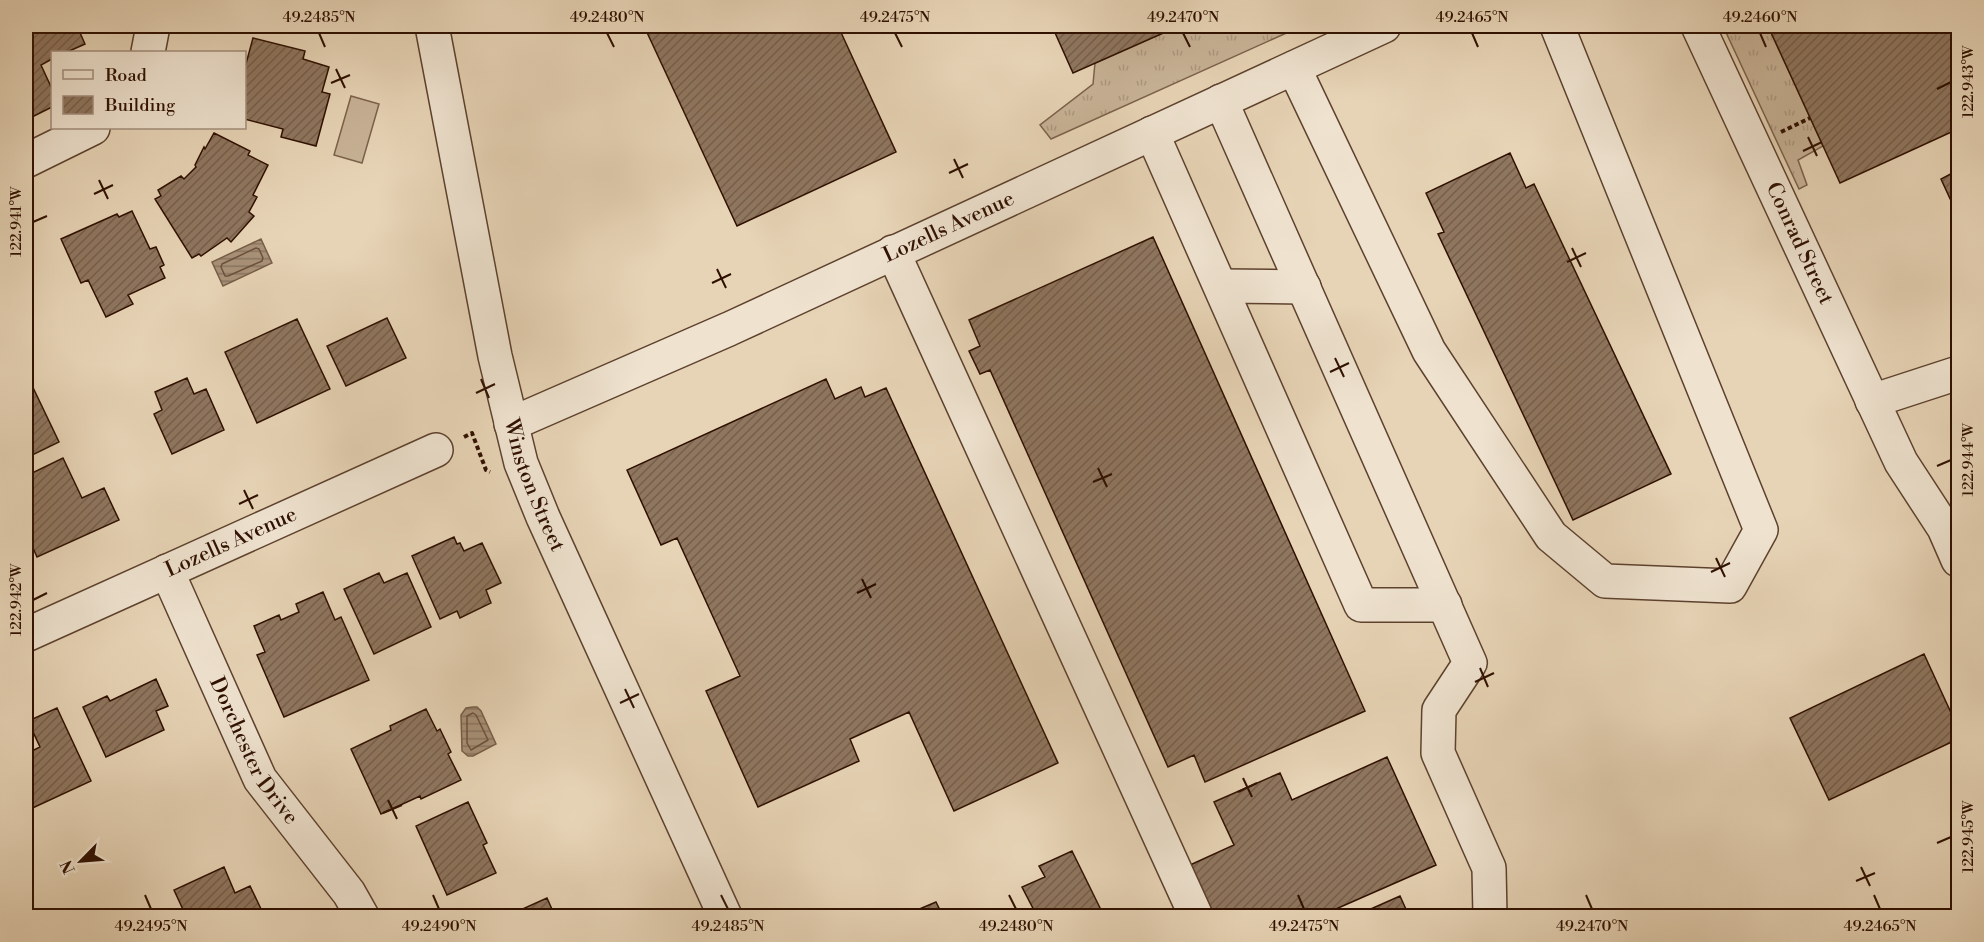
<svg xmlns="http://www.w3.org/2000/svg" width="1984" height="942" font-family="'Libre Bodoni',serif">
<defs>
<pattern id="grass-tufts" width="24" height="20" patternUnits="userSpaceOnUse" patternTransform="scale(1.5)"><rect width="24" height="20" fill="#c8b397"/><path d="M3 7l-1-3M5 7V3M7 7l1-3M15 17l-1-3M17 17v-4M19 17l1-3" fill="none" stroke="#ac9980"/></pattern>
<pattern id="water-rules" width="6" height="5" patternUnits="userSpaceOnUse" patternTransform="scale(1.5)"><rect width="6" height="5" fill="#a89178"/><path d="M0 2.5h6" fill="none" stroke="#897560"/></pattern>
<pattern id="building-hatch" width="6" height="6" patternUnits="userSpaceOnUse" patternTransform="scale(1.5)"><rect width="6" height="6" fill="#8f765f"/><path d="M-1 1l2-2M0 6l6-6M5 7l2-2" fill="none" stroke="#755f4c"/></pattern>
</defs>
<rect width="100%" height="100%" fill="#e7d4b6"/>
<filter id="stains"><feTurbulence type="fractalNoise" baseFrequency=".00333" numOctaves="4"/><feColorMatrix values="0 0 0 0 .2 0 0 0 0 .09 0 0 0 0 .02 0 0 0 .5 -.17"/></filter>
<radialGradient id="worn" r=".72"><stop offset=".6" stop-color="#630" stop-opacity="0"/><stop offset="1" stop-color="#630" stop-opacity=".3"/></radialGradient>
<path fill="url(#grass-tufts)" stroke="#7c624c" stroke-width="1.5" d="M1179,26H1302L1051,139L1040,125L1093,84L1095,63Z
M1723,26H1768L1823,146L1798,160L1807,185L1799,189Z"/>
<path fill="#c8b397" stroke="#7c624c" stroke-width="1.5" d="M351,96L379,104L362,163L334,155Z"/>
<path fill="url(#water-rules)" stroke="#785d48" stroke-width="1.5" d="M261,239L272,263L223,286L212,262Z
M473,707H477L481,711L496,744L473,756H468L462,751L461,715L466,708Z"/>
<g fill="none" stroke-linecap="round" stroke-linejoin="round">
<path stroke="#6c503c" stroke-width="1.5" d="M256,248L259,249L263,258L262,261L228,276H225L221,267L222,264Z
M473,713L476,715L488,740L471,750L467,743V716Z"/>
</g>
<path fill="url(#building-hatch)" stroke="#2f1000" stroke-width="1.5" d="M26,26H77L85,44L67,52H52V59L41,65L52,89V107L26,120Z
M644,26H838L896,152L737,226Z
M1052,26H1179L1073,73Z
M1768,26H1958V129L1840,183Z
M253,38L305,51L303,59L329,67L322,92L330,94L316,146L281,137L283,129L244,119V71Z
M214,133L250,151L248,155L268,165L253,195L257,197L249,212L254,216L231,242L227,238L201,256L199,254L192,258L155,199L161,196L158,190L181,176L184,179L196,167L195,165L204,147L205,149Z
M1510,153L1526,188L1534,184L1671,474L1573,520L1438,234L1444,232L1426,193Z
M1958,170V216L1941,179Z
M132,211L150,249L156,247L164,265L160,267L165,278L128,295L133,304L106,317L88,280L81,283L61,239L117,214L119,217Z
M1153,237L1365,711L1205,782L1194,755L1168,767L990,370L980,374L969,351L980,346L969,320Z
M387,318L406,358L346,386L327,346Z
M297,319L330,389L257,423L225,352Z
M27,375L59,442L26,458V376Z
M187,378L194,394L206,389L224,430L172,454L154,414L162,410L155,392Z
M826,379L835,399L861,387L865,397L886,388L1058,763L954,811L909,712L850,739L859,761L758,807L706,691L740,676L677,538L661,545L627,470Z
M63,458L82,498L104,488L119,520L37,557L26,532V476Z
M454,537L457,544L460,543L464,551L482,543L501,583L486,590L491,603L460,618L457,611L440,619L412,556Z
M379,573L384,583L407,573L431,627L374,654L344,589Z
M323,592L335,620L341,617L369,680L284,717L257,655L265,652L254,626L279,615L281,620L299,612L296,604Z
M1924,654L1958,728V739L1829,800L1790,718Z
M156,679L168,706L156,711L164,730L106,757L83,707L107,696L110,701Z
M57,708L91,781L26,811V754L40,747L28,721Z
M426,709L437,731L440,729L451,752L448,754L461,780L421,799L420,796L381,814L351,749L391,730L390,726Z
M1387,757L1436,865L1320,916H1210L1188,866L1234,845L1214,802L1280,773L1292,800Z
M468,802L487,843L483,845L496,873L447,895L416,826Z
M1072,851L1104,916H1037L1022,887L1045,877L1039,866Z
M224,867L235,893L250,886L262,911L250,916H186L174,890Z
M1400,896L1409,916H1355Z
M547,898L555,916H507Z
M936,902L943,916H903Z"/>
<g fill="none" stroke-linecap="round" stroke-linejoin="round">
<g stroke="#5d412e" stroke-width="36">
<g id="minor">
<path id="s1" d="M432,26L495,356L521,463L543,517L725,916"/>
<path id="s2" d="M1698,26L1901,462L1944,528L1958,560"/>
<path d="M148,52L153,26"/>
<path d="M1294,68L1429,351L1551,536L1605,581L1730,586L1761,530L1557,26"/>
<path d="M1221,101L1470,663L1439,710L1438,753L1489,868L1490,916"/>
<path d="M1152,133L1361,605H1445"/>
<path d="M26,161L93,128"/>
<path d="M893,252L1196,916"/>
<path d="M1221,286L1304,287"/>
<path d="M1872,401L1958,373"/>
<path id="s3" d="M511,424L729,329L1384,26"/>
<path id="s4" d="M167,571L260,779L349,893L362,916"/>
<path id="s5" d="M26,635L436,450"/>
</g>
</g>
<path stroke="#2f1000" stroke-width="4" stroke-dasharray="4.5 3" stroke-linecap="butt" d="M1781,132L1810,118
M464,437L472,433L486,470L490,472"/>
<use href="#minor" stroke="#efe3d0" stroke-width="33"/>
</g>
<path fill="none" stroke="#2f1000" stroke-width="2" d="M319,33L325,47M607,33L614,47M895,33L902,47M1183,33L1190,47M1472,33L1478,47M1760,33L1766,47M336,69L345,88M331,83L350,75M1937,89L1951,82M1808,137L1817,156M1803,151L1822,142M954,159L963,178M949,173L968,164M99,180L108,199M94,194L113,185M33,222L47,216M1572,248L1581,267M1567,262L1586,253M717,269L726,288M712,283L731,274M1335,358L1344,377M1330,372L1349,363M481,379L489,398M476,393L495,384M1937,466L1951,460M1098,468L1107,487M1093,482L1112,474M244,490L253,509M239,504L258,495M1716,558L1725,577M1711,572L1730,563M862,579L871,598M857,593L876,584M33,600L47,593M1480,668L1488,687M1475,682L1494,673M625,689L634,708M620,703L639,694M1243,778L1252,797M1238,792L1257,783M388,800L397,819M383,813L402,805M1937,843L1951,837M1861,867L1870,886M1856,881L1875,873M145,895L151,909M433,895L439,909M721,895L728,909M1009,895L1016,909M1298,895L1304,909M1586,895L1592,909M1874,895L1880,909"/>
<g text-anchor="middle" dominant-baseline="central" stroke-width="4.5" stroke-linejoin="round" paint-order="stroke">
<g font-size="21" fill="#2f1000" stroke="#efe3d0">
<text stroke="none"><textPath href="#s3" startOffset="480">Lozells Avenue</textPath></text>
<text stroke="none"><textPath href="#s2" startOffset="240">Conrad Street</textPath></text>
<text stroke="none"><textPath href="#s1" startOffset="471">Winston Street</textPath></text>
<text stroke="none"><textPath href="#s5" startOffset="225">Lozells Avenue</textPath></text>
<text stroke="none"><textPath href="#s4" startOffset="200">Dorchester Drive</textPath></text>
</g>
</g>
<rect width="1984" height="942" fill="none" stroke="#e7d4b6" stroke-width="66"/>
<rect x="51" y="51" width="195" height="78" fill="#efe3d0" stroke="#a28f7d" stroke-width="1.5"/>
<rect x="63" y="70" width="30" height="9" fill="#efe3d0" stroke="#a28f7d" stroke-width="1.5"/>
<text x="105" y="81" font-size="18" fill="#2f1000">Road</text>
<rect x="63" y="96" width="30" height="18" fill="url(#building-hatch)" stroke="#a28f7d" stroke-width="1.5"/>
<text x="105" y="111" font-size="18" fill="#2f1000">Building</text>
<g transform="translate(81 861) rotate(245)" stroke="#efe3d0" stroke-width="4.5" paint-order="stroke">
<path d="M0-4.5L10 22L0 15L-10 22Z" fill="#2f1000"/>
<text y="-9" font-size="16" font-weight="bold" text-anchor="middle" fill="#2f1000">N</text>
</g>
<rect x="33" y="33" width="1918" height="876" fill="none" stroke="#2f1000" stroke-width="2"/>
<g font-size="15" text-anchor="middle" fill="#2f1000">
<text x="319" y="22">49.2485°N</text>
<text x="607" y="22">49.2480°N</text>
<text x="895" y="22">49.2475°N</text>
<text x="1183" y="22">49.2470°N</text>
<text x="1472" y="22">49.2465°N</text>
<text x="1760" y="22">49.2460°N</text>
<text transform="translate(1968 82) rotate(-90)" y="5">122.943°W</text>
<text transform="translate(16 222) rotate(-90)" y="5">122.941°W</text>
<text transform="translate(1968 460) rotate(-90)" y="5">122.944°W</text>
<text transform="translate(16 600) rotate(-90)" y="5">122.942°W</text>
<text transform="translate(1968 837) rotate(-90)" y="5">122.945°W</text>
<text x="151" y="931">49.2495°N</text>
<text x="439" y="931">49.2490°N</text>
<text x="728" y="931">49.2485°N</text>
<text x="1016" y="931">49.2480°N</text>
<text x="1304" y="931">49.2475°N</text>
<text x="1592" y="931">49.2470°N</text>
<text x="1880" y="931">49.2465°N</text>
</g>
<rect width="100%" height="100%" filter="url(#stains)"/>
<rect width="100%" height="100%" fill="url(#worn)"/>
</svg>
